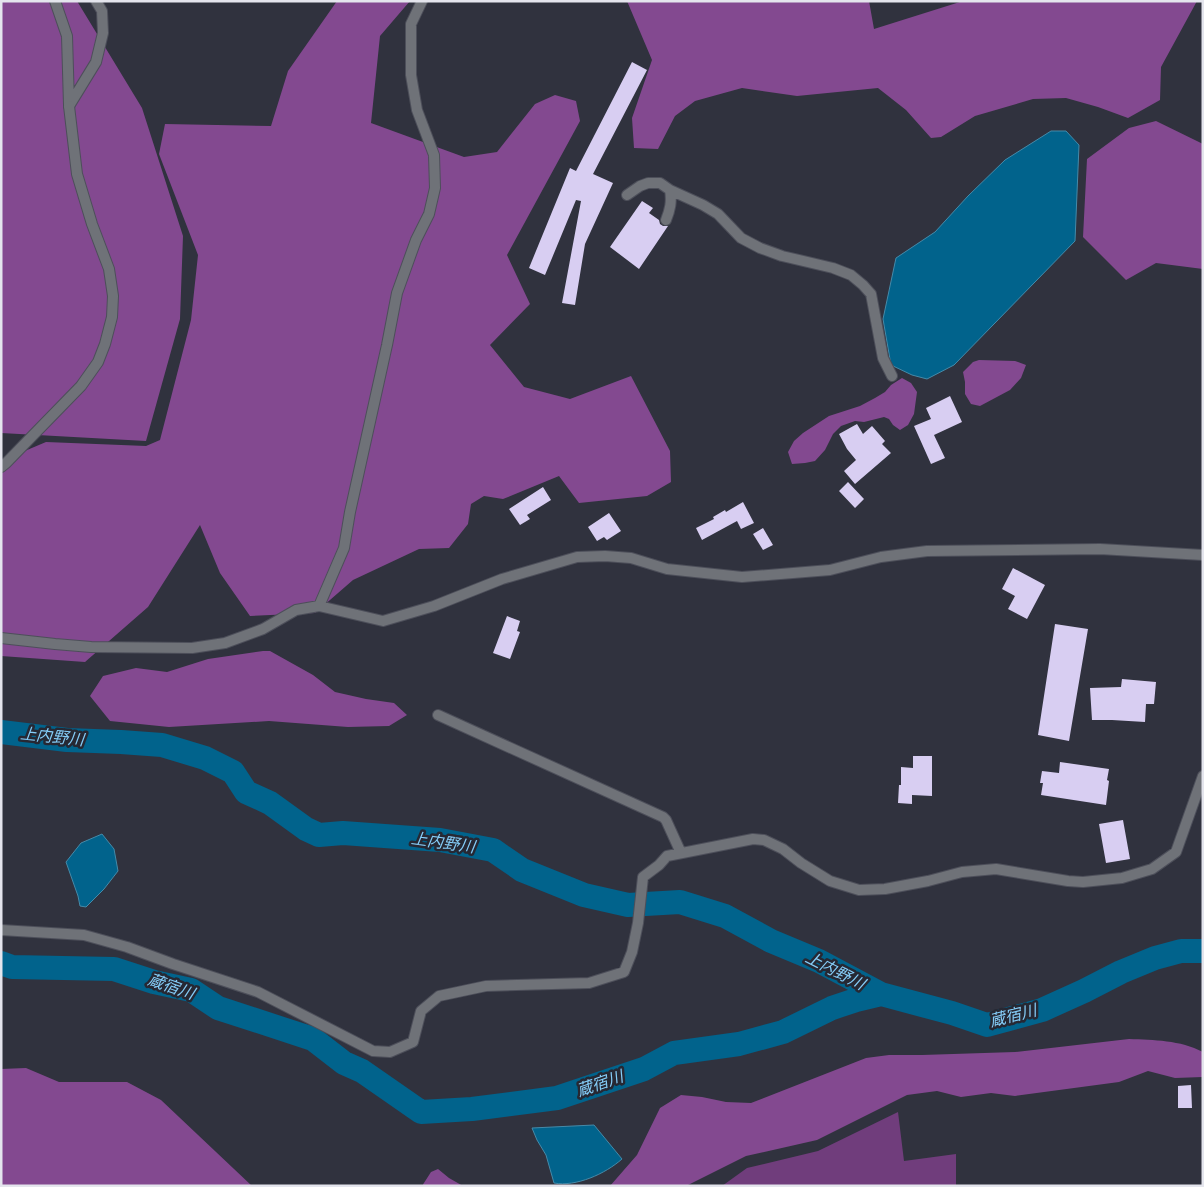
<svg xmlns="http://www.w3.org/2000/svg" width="1204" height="1187" font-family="Signika,'Noto Sans JP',sans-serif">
<rect width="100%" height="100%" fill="#30323e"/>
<path fill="#703d7c" d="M898,1112L904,1161L956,1154V1186H722L747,1168L818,1151Z"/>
<path fill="#834990" d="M1,1H77L142,108L183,236L180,319L146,441L1,433Z
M337,1H410L380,36L371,123L464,157L497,152L535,104L555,95L576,101L580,121L507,255L530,304L490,345L524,387L570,399L631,376L670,451L671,482L647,496L579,503L559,476L503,499L484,496L471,504L468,524L449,548L419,549L353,580L315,613L250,616L220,573L200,525L148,607L85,662L1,656V461L46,442L146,446L160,440L191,320L198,255L159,154L165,124L271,126L288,71Z
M627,1H869L874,29L963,1H1197L1161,67L1160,100L1128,118L1098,107L1066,98L1033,99L975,116L941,137L931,138L906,110L878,88L797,96L742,88L695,101L675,116L658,149L634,148L632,118L652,60Z
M1156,121L1203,144V269L1156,263L1126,280L1083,237L1087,159L1129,128Z
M979,360L1015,361L1026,365L1021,378L1010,390L980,406L971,404L965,394V382L963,372L973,362Z
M902,378L911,383L917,392L914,414L908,425L900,430L893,425L889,419L884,417L864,422L855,421L841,426L833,434L825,450L815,461L805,463L792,464L788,452L794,441L803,433L829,416L860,406L875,398L885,392L891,385Z
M263,651H270L313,675L335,692L366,699L394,703L407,715L389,726L348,727L269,721L169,727L110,721L90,696L103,676L136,668L167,672L208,659Z
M1129,1039C1154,1040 1180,1040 1203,1052V1077L1175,1078L1148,1071L1119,1082L1015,1096L991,1093L961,1097L937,1091L907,1095L817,1140L746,1156L686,1186H610L637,1155L660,1108L681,1095L702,1097L726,1102L751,1103L866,1058L889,1055H922L1015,1052Z
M26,1068L59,1082H127L161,1100L252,1186H1V1069Z
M438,1169L449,1178L463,1186H422L431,1172Z"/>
<path fill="#01638c" stroke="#458aa9" d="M1051,131H1066L1079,145L1075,241L954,365L927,379L912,375L891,365L883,319L896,258L935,232L968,196L1005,160Z
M102,834L114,849L118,871L104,889L86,907L80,906L78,896L66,862L81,843Z
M594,1125L622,1159C605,1174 576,1187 554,1183L546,1155L537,1140L532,1128Z"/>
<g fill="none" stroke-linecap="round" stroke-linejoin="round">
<path stroke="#01638c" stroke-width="24" d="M1,732L67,740L121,742L162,745L205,758L233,772L246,792L270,803L306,829L319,835L343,833L440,840L493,850L522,870L584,895L628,905L680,902L725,916L771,941L819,961L881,994
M1,963L12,967L114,969L154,982L191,990L218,1008L313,1039L344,1063L362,1071L421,1112L472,1109L557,1098L644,1069L674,1053L739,1044L783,1032L832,1008L856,1000L881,994L952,1013L987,1025L1042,1010L1084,991L1121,972L1155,958L1181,951H1203"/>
</g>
<path fill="#d8cef2" d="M632,62L647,70L593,174L613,183L585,244L575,305L562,303L581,201L576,200L545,275L529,268L570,168L576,171Z
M642,201L653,208L649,213L659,220L660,224L663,226H668L639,269L610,247Z
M950,396L962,422L934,435L945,458L931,464L914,426L931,419L926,408Z
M857,424L863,434L872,426L885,441L882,444L891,453L855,484L844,471L856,460L847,449L839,434Z
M848,482L864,499L855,508L839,491Z
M543,487L551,500L527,515L530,519L520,525L509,509Z
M743,502L754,523L741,529L737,521L702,540L696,528L714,519L713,517L725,510L726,512Z
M609,513L621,531L607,540L604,537L597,541L588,527Z
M763,528L773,545L763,550L753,534Z
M1013,568L1045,585L1027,619L1008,609L1015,596L1002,589Z
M507,616L520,621L517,631L520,632L510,659L493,653Z
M1055,624L1088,629L1069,741L1038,735Z
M1122,679L1156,682L1154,704H1146L1145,722L1112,720H1092L1090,688L1121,687Z
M913,756H932V796L912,795V804L898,803L899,785H901V767L913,768Z
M1060,762L1109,769L1107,780L1109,781L1106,805L1041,795L1043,783H1040L1042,771L1059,773Z
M1123,820L1130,859L1106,863L1099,824Z
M1191,1085L1192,1108H1178V1086Z"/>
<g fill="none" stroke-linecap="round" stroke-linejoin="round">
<g stroke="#4d4f5a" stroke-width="12">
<path id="minor" d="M55,1L67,36L69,105
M69,106L96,62L103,33L102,11L96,1
M627,195L640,186L648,183H660L670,190L703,205L718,214L741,238L760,248L782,256L833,268L851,275L863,285L871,294L883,358L892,376
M666,220C670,210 672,202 670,190
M319,606L344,548L350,512L387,345L397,293L416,240L429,214L435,188L434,155L417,110L411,75V24L422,1
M1,638L55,644L91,647L192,648L225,643L263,629L296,610L319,606L383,621L434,606L502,579L577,557L605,556L631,558L667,569L742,577L830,570L881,557L927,551L1100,549L1203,555
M438,715L663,817L666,820L681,853
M1,930L84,935L127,947L173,964L258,992L373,1051L390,1052L413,1042L421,1011L439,996L486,986L589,983L624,972L632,952L638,923L643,877L659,865L667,856L753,839L764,840L783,849L801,863L830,881L859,890L885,889L928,881L962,872L996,869L1068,881L1083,882L1122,878L1152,869L1176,852L1203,776"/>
</g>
<g stroke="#4d4f5a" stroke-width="12">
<path id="tertiary" d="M1,467L6,463L81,386L98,362L105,344L112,317L113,296L109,269L92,224L77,174L69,106"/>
</g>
<use href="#minor" stroke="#6f7278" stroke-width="10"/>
<use href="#tertiary" stroke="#6f7278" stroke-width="10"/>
</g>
<g text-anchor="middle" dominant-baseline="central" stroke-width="5" stroke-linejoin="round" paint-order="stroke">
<g font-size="16" font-style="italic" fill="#85cdf8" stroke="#262833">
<text transform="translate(52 737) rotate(6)">上内野川</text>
<text transform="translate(443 843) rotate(8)">上内野川</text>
<text transform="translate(835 971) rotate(27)">上内野川</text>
<text transform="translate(171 987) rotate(19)">蔵宿川</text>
<text transform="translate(1013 1016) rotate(-14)">蔵宿川</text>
<text transform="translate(600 1084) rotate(-19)">蔵宿川</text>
</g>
</g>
<rect width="1204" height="1187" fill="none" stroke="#e4e5ed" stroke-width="5"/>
</svg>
